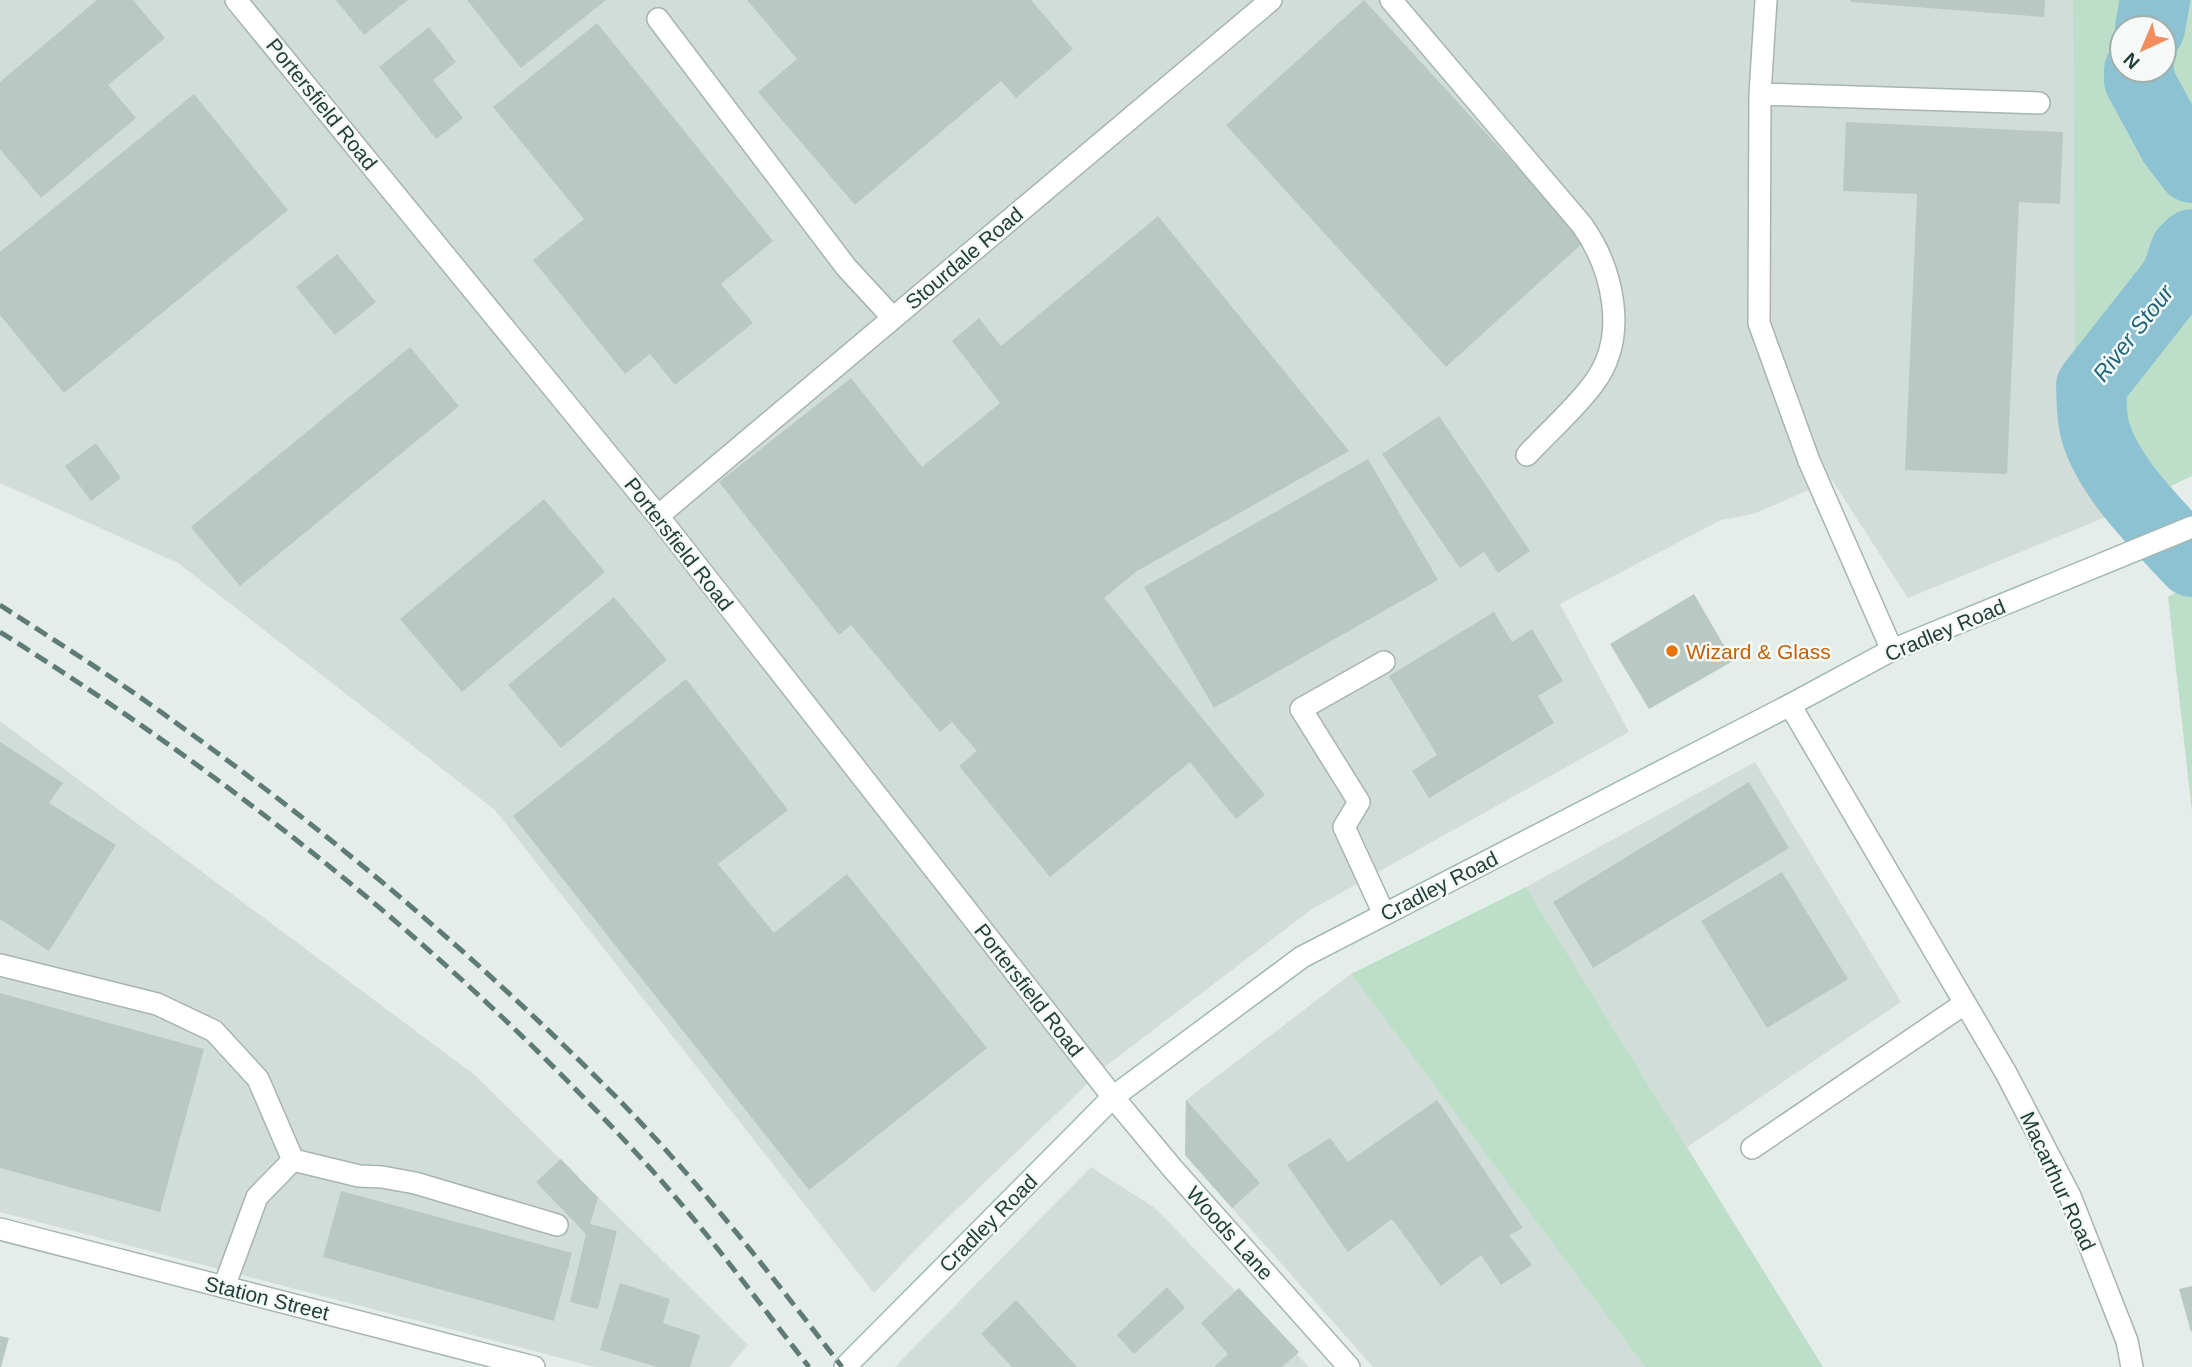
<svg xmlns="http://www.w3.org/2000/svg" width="2192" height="1367" font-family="Helvetica,sans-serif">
<rect width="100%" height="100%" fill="#e4edea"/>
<path fill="#d2ddd9" d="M0,0H2073L2075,438L2106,517L1908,598L1832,480L1753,514L1721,520L1560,604L1629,732L1312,909L1106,1066L932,1233L874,1293L495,810L178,563L0,483Z
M0,721L476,1076L748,1345L729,1367H595L0,1212Z
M1755,762L1901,1002L1687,1147L1526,887Z
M1351,974L1645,1367H1373L1185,1155L1186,1100Z
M1091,1167L1155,1208L1309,1367H895Z"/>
<path fill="#bddec9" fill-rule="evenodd" d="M2073,0H2192V476L2106,517L2075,438ZM2164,28V70H2122V28Z
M2192,583V812L2168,597Z
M1526,887L1823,1367H1645L1351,974Z"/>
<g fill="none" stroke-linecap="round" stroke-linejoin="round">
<path stroke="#8dc2d2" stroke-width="70" d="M2150,28L2155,0
M2139,70V80L2173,143L2192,168
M2192,244L2185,251L2176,278L2091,386C2092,400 2091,416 2095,430C2108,478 2159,526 2192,562"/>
</g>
<path fill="#b9c8c3" d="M97,0H133L165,38L108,85L136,118L41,198L0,149V82Z
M336,0H408L364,35Z
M467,0H606L521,68Z
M747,0H1031L1073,49L1016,98L1001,81L855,205L758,92L797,59Z
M1364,0L1585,241L1446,367L1226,125Z
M1851,0H2045L2044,17L1851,2Z
M597,23L773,241L721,284L753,323L675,385L650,354L625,374L533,260L584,219L493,107Z
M429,27L456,62L433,80L463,118L436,139L379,67Z
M194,94L288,210L64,393L0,315V252Z
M1846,122L2063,132L2060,204L2019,202L2007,474L1905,470L1917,194L1843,191Z
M1158,216L1349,451L1137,571L1104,598L1265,795L1236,819L1190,762L1050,877L959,766L977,751L952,722L940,732L851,625L839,635L719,482L851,378L922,467L1000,403L952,341L979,318L1001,346Z
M337,254L376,302L335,335L296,287Z
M410,347L459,406L240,586L191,527Z
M1439,416L1530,551L1498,573L1484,552L1460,568L1382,454Z
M96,443L121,478L91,501L65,466Z
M1368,459L1438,580L1214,708L1144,587Z
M544,499L605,572L462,692L400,619Z
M1694,594L1733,661L1649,709L1610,644Z
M614,597L667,660L561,748L508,685Z
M1494,612L1512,642L1532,629L1563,681L1538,696L1554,723L1429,798L1412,771L1437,755L1389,676Z
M686,679L788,810L718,864L774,933L847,874L987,1048L809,1190L513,816Z
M0,742L63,783L49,803L116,845L49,951L0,919Z
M1749,782L1789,848L1593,968L1553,902Z
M1782,872L1848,979L1767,1028L1701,921Z
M0,993L204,1049L160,1212L0,1168Z
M1186,1100L1260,1183L1232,1208L1185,1155Z
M1437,1100L1523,1228L1509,1235L1532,1265L1501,1285L1481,1255L1441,1286L1392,1219L1348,1252L1287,1165L1330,1138L1348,1162Z
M561,1159L598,1198L590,1224L617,1231L598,1309L570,1302L586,1234L536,1182Z
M341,1191L572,1253L554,1321L323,1257Z
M620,1283L670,1299L663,1323L700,1335L690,1367H657L600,1350Z
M2192,1286V1332H2191L2179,1289Z
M1167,1287L1185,1308L1134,1354L1117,1335Z
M1239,1288L1299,1352L1282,1367H1214L1228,1354L1201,1323Z
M1016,1300L1077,1367H1012L981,1334Z
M0,1336L9,1338L1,1367H0Z"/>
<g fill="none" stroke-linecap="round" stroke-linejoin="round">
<g stroke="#a6b5b2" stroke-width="24">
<path id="lane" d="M1391,0L1582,225C1613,269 1629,336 1594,383C1575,409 1549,431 1527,455
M1766,0L1760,94L1759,323L1809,461L1892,650
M658,19L846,267L893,318
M1760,94L2039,103
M1384,662L1301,709L1359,802L1344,827L1384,914
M0,965L157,1004L214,1031L258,1079L293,1160
M224,1287L257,1197L293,1160L359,1176L382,1177L415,1183L557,1225"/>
</g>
<g stroke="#a6b5b2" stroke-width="24">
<path id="street" d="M236,0L658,516L1113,1097L1173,1169L1349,1367
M658,516L1271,0
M1790,705L2006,1073L2070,1196L2127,1341L2132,1367
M1752,1148L1964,1004
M0,1229L534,1367"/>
</g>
<g stroke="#a2b9b3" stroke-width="24">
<path id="secondary" d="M845,1367L1113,1097L1302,957L1790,705L1892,650L2192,527"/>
</g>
<use href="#lane" stroke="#fff" stroke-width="21"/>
<use href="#street" stroke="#fff" stroke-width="21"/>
<use href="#secondary" stroke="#fff" stroke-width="21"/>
<path stroke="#5e7b75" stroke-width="5" stroke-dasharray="14 7" stroke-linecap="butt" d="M0,605C57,642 116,679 172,720C323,828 466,947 597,1078C687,1166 765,1267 842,1367
M0,632C242,784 467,964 658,1177C712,1238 759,1303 809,1367"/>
</g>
<circle fill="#e8710a" stroke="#f5faf8" stroke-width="2.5" cx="1672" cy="651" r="7"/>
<g text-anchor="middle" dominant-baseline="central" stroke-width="5" stroke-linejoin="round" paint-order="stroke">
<g font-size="21" fill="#233f3a" stroke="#f5faf8">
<text transform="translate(322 104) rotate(51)">Portersfield Road</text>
<text transform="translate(964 258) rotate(-40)">Stourdale Road</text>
<text transform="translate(679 544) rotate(52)">Portersfield Road</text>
<text transform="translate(1945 630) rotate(-23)">Cradley Road</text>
<text transform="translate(1439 886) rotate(-27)">Cradley Road</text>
<text transform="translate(1029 990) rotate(52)">Portersfield Road</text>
<text transform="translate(2058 1181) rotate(65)">Macarthur Road</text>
<text transform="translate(988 1223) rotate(-45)">Cradley Road</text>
<text transform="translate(1230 1233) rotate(48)">Woods Lane</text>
<text transform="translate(267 1298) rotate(14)">Station Street</text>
</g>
<g font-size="21" fill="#c56008" stroke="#f5faf8" text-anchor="start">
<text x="1686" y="651">Wizard &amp; Glass</text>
</g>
<g font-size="23" font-style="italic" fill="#1d657b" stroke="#f5faf8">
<text transform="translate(2133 333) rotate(-52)">River Stour</text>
</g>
</g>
<g transform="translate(2143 49) rotate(224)"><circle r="33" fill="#f5faf8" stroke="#a1afac" stroke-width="2"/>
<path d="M0-5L12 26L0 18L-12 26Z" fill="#f18d5e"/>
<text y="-10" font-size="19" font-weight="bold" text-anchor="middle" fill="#233f3a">N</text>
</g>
</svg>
